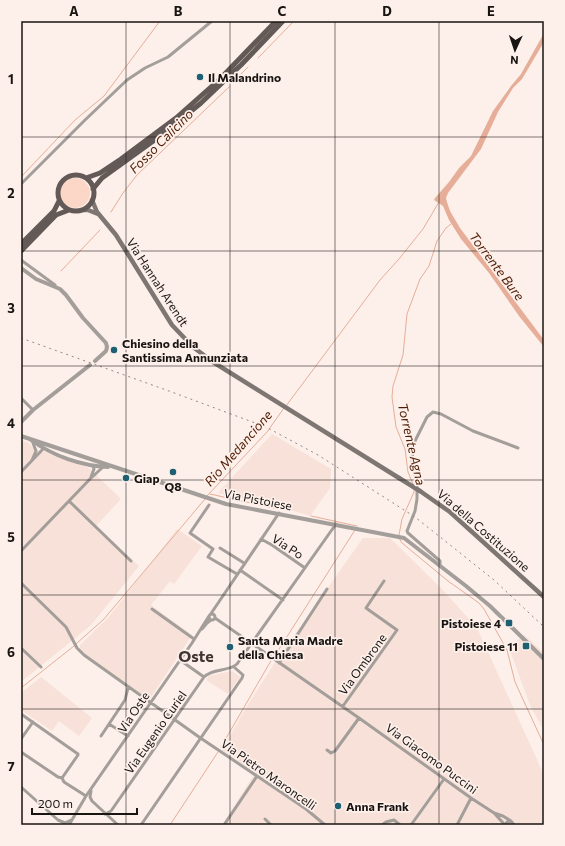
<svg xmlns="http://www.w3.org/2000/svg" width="565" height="846" font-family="Commissioner,sans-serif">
<rect width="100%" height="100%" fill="#fdefe9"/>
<path fill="#f7e1d8" d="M272,434L331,469L330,488L310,516L278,506L218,493Z
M21,440L29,443L35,450L45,452L89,468L121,499L95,527L139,566L91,625L21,682Z
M177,529L202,546L174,584L170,581L151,605L192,635L149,700L84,654L80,649V645L108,618Z
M363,538H390L442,589L477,628L544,775V825H222L253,776V771L222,750L244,711L274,664Z
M524,635L544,653V731L530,705L509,648Z
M232,671L240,677L228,694L206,680L209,676Z
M41,677L92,718L79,736L59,721L52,731L21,710V693Z"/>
<path fill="#fcd7c8" d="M60 193a15 15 0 1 1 30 0a15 15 0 1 1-30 0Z"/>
<path fill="#e6ae98" d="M544,33V42L522,79L513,88L498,112L481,149L448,193L446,198L447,202L450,211L460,228L544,340V347L519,316L489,273L461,239L449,220L443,206L434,200L435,198L449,182L459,168L471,156L493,111L511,86L521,74Z"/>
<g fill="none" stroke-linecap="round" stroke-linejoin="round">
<path stroke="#e6ae98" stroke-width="1" d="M258,58L294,21
M236,79L248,67
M21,177L75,120L104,96L160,21
M111,212L123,193L137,175L229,87
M61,271L100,230
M286,406L380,280L399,259L423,229L439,202
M413,484L408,472L405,449L396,427L392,397L393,386L403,355L407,314L420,279L429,266L437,241L446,228L451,224
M210,494L278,509
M207,496L267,432L284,408
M311,516L357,526
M399,535L402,519L414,492V489
M399,538L402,543L448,581L479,603L484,609L507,650L515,682L544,745
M76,644L104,619L205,499
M274,657L355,530
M21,688L74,646
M221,747L272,659
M170,825L218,752"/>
<path stroke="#a49e9b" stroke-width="3" d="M21,184L85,120L127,80L145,68L168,57L212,21
M21,260L55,285
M21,398L33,410
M32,460L36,451L33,443
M21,472L43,449
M91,477L94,469L93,466
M69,501L131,561
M209,505L190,533L213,549L208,557L237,574
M261,539L272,545L305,568
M220,548L244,563
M21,551L90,479L103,467
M440,566V561L408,533L407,531L415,511L417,499V483L412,466L413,445L427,417L433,412L441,414L473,431L518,448
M240,570L283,600
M21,583L66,627L77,648L84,655L199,737L306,809L325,825
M152,609L194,639
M209 617a3 3 0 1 1 6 0a3 3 0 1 1-6 0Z
M210,615L279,513
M215,618L359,718L471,798L494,813L503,816L511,821
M202,629L207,623L211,620
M21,648L41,667
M180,660L204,677
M279,663L327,589
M343,706L397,630L366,608L384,581
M21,714L78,754V755L62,778
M101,736L109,724
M128,736L109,724L125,700L128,688
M21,739L33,722
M327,750L331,753L335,751L359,718
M21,752L58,777L62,778L64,782L86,796
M21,787L58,820L65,823L71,820
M91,791L90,797L92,801L118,825
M105,814L111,811L204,677C213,668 228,672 237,664L336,524
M495,814L505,825
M265,819L271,825
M69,825L86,796L192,643L209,616
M141,825L242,678L243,675L234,667
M224,825L257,776
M382,825L386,822L394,820L400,825
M411,825L444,779
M457,825L471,798
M505,825L507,822H512L514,825"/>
<path stroke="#a49e9b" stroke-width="4" d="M21,268L36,279L60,289L66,295L83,318L106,343L107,347L106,351L95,361
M21,422L33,410L90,365
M21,436L226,504L404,538L466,586L490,606L544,659
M31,440C53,456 82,466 108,467"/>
<path stroke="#7e7672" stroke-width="4.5" d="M92,200L97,212L116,235L172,325L193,347L213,362L399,478
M81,210H88L98,214
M420,491L450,512L544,597"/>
<path stroke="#635956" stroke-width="5" d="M58 193a18 18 0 1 1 36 0a18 18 0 1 1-36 0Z
M86,178L100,173L121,159L176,118L220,79L276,21
M93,189L102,178L163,134L201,103L241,65L283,21
M21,244L54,211L59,201
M21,251L56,215L69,210"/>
<path stroke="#928985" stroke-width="1" stroke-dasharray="2 4" stroke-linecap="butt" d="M21,338L169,391L266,427L318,455L415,517L494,580L544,627"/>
<path stroke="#7e7672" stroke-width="4.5" d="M399,478L420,491"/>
</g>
<path fill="none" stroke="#181412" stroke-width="1" stroke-opacity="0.55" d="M126,21V825M230,21V825M335,21V825M439,21V825M21,137H544M21,251H544M21,366H544M21,480H544M21,595H544M21,709H544"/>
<g fill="#1d5f73" stroke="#fdefe9" stroke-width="1.5">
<circle cx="200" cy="77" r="4"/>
<circle cx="114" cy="350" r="4"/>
<circle cx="173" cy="472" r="4"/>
<circle cx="126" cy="478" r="4"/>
<rect x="505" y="619" width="8" height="8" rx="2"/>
<rect x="522" y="642" width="8" height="8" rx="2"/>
<circle cx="230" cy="647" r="4"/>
<circle cx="338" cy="806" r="4"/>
</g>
<g text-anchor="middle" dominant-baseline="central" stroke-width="3.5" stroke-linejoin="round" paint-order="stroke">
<g font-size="12" font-weight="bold" fill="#181412" stroke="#fdefe9" text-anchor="start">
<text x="208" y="77">Il Malandrino</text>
<text x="122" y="343">Chiesino della<tspan x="122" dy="14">Santissima Annunziata</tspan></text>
<text x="134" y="478">Giap</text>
<text x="173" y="486" text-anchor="middle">Q8</text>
<text x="501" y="623" text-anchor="end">Pistoiese 4</text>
<text x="238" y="640">Santa Maria Madre<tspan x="238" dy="14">della Chiesa</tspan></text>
<text x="518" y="646" text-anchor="end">Pistoiese 11</text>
<text x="346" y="806">Anna Frank</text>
</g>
<g font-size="12" fill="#181412" stroke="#fdefe9">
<text transform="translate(158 282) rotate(57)">Via Hannah Arendt</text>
<text transform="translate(258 499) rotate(11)">Via Pistoiese</text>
<text transform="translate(484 530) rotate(41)">Via della Costituzione</text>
<text transform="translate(288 546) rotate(33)">Via Po</text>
<text transform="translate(362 664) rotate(-54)">Via Ombrone</text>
<text transform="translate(133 712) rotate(-56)">Via Oste</text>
<text transform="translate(155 732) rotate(-55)">Via Eugenio Curiel</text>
<text transform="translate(432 758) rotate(36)">Via Giacomo Puccini</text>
<text transform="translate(269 774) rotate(35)">Via Pietro Maroncelli</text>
</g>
<g font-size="13" font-style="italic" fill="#4f1d05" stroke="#fdefe9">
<text transform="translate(161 141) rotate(-45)">Fosso Calicino</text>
<text transform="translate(497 266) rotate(53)">Torrente Bure</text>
<text transform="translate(412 444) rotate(77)">Torrente Agna</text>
<text transform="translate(238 448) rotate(-49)">Rio Medancione</text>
</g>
<g font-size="16" font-weight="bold" fill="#413632" stroke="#fdefe9">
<text x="196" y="655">Oste</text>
</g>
</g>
<rect width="565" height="846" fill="none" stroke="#fdefe9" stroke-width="44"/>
<g transform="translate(515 50) rotate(183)" stroke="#fdefe9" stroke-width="3" paint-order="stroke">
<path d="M0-3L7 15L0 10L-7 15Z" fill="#181412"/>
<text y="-6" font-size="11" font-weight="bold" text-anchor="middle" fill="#181412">N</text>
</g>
<path d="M32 808v6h105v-6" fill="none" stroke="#181412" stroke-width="2"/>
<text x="38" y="808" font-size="12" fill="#181412" stroke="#fdefe9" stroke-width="3" paint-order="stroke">200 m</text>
<rect x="22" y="22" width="521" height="802" fill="none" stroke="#181412" stroke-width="1.5"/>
<g font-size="13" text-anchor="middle" font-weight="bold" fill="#181412">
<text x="74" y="16">A</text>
<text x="178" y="16">B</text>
<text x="282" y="16">C</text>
<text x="387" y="16">D</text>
<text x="491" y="16">E</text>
<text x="11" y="84">1</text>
<text x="11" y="198">2</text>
<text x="11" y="313">3</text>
<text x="11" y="428">4</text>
<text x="11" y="542">5</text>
<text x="11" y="657">6</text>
<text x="11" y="771">7</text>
</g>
</svg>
